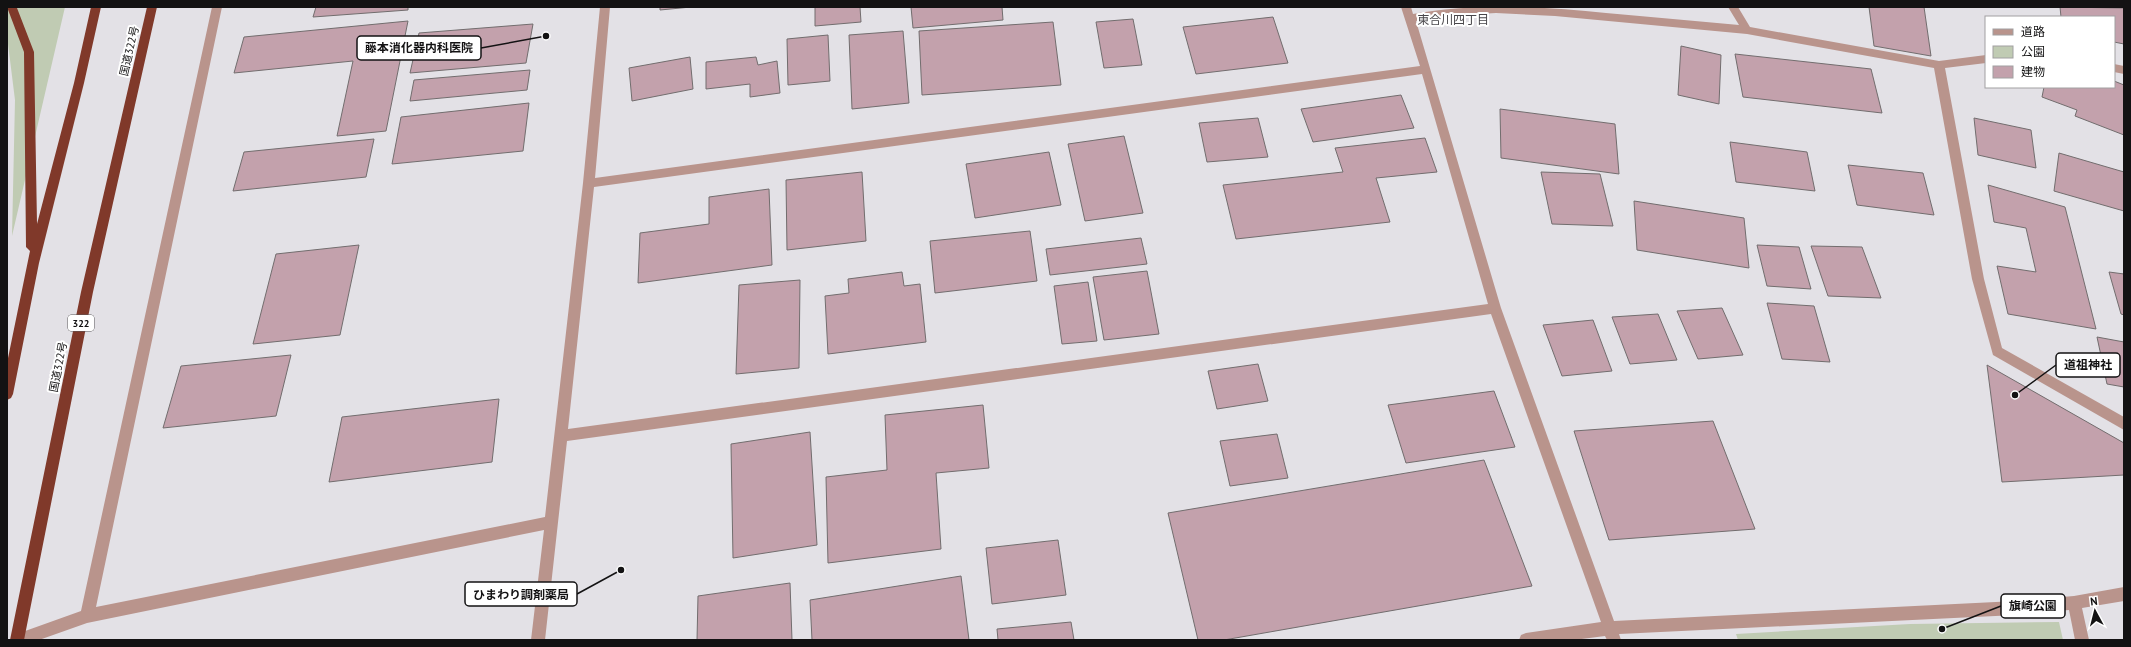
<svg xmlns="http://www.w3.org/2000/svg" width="2131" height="647" font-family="'PT Sans','Noto Sans JP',sans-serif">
<rect width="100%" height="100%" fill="#e3e1e6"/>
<path fill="#c0cbb3" d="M7,7H65L12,236L15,100L7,36Z
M2059,622L2063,640H1738L1736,634L1910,624Z"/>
<path fill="#c3a1ac" stroke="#726d6e" d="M316,7H408V10L313,17Z
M660,7H691L660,10Z
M815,7H860L861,22L815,26Z
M911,7H1002L1003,20L913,28Z
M1869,7H1924L1931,56L1874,46Z
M2060,7L2124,8V44L2114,42V17H2061Z
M1273,17L1288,63L1196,74L1183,27Z
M1133,19L1142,65L1104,68L1096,22Z
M408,21L386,131L337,136L353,61L234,73L244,37Z
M1053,22L1061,85L922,95L919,31Z
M533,24L526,63L410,73L419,33Z
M903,31L909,103L852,109L849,35Z
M828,35L830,81L788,85L787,39Z
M1681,46L1721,55L1719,104L1678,95Z
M1735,54L1871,69L1882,113L1743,97Z
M690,57L693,89L632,101L629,68Z
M756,57L758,65L777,61L780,93L750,97V84L706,89V62Z
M530,70L527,90L410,101L414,80Z
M2114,81L2124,85V135L2075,116L2077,110L2042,97L2044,87H2114Z
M1401,95L1414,128L1313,142L1301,109Z
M529,103L523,151L392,164L401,117Z
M1500,109L1615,124L1619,174L1501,158Z
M1258,118L1268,157L1207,162L1199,123Z
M1974,118L2031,130L2036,168L1978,155Z
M1124,136L1143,213L1085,221L1068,144Z
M1425,138L1437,172L1376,178L1390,222L1236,239L1223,185L1343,172L1335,148Z
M374,139L366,177L233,191L244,152Z
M1730,142L1807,152L1815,191L1736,182Z
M1049,152L1061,205L975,218L966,164Z
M2059,153L2124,172V211L2054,191Z
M1848,165L1923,173L1934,215L1857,205Z
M862,172L866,241L787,250L786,180Z
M1541,172L1600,174L1613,226L1552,224Z
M1988,185L2065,207L2096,329L2008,314L1997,266L2036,272L2026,228L1994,222Z
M769,189L772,265L638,283L640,233L709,224V197Z
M1634,201L1744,218L1749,268L1637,250Z
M1030,231L1037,281L935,293L930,241Z
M1141,238L1147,264L1050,275L1046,249Z
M359,245L340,335L253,344L276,254Z
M1757,245L1799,247L1811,289L1767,286Z
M1811,246L1862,247L1881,298L1828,296Z
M1147,271L1159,334L1104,340L1093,277Z
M902,272L904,286L920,284L926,342L828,354L825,296L849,293L848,279Z
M2109,272L2124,274V315L2121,314Z
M800,280L799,368L736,374L739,285Z
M1088,282L1097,341L1062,344L1054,286Z
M1767,303L1814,306L1830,362L1782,359Z
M1722,308L1743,355L1698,359L1677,311Z
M1658,314L1677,360L1630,364L1612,317Z
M1593,320L1612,371L1562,376L1543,325Z
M2097,337L2124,342V387L2107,384Z
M291,355L276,416L163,428L181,366Z
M1258,364L1268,401L1217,409L1208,371Z
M1987,365L2124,443V475L2002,482Z
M1494,391L1515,447L1406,463L1388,405Z
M499,399L492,462L329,482L342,417Z
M983,405L989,468L936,473L941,549L828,563L826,477L887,470L885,415Z
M1713,421L1755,529L1609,540L1574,431Z
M810,432L817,545L733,558L731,444Z
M1277,434L1288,478L1230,486L1220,441Z
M1484,460L1532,586L1224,640H1198L1168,513Z
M1058,540L1066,595L992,604L986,548Z
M961,576L969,640H812L810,600Z
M790,583L792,640H697L698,596Z
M1071,622L1074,640H998L997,629Z"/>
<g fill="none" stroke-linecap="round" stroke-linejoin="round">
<path fill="#b9948c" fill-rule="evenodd" d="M212,7H222L96,607L545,517L583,183L600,7H610L595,178L1420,66L1401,7H1411L1413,14C1477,2 1542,7 1606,13C1651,17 1695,21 1739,25L1728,7H1738L1750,27L1939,61L1986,55V63L1945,68L1984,279L2002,348L2124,417V430L1993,355L1972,279L1934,68L1747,34L1555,16L1496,13L1442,16L1416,21L1501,308L1614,621L2016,601L2074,596L2124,587V601L2082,608L2089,640H2075L2069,610L2016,615L1619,634L1621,640H1607L1605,636L1574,640H1519L1521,635L1526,633L1601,622L1491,314L567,441L545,640H531L544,530L87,623L39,640H12L14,635L81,611ZM1422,74L1488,304L568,429L594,187Z
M2114,64L2124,66V74L2114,72Z"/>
<path fill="#80392a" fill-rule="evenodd" d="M7,7L17,8L34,52L37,224L74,83L91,7H101L84,83L39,263L13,394L11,398L7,400V363L30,251L26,247L24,52Z
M147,7H157L93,292L24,640H10L81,292Z"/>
</g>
<g text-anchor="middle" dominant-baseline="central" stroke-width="4" stroke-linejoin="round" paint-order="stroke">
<rect fill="#fff" stroke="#5a595a" stroke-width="1" x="68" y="315" width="26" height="16" rx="3"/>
<g font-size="10" font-weight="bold" fill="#131213">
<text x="81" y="323">322</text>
</g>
<g font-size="11" fill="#131213" stroke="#fff">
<text transform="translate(129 51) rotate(-77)">国道322号</text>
<text transform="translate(58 367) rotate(-79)">国道322号</text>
</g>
<g font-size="12" fill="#48464a" stroke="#fff">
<text x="1453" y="19">東合川四丁目</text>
</g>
</g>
<path fill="none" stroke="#131213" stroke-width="1.5" d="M546 36L481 48M2015 395L2056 365M621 570L577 594M1942 629L2001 606"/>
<g fill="#131213" stroke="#fff" stroke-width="1.5">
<circle cx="546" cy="36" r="4"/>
<circle cx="2015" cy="395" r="4"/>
<circle cx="621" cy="570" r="4"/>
<circle cx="1942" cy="629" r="4"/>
</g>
<g fill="#fff" stroke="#131213" stroke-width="1.5">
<rect x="357" y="36" width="124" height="24" rx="4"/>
<rect x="2056" y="353" width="64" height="24" rx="4"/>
<rect x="465" y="582" width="112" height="24" rx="4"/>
<rect x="2001" y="594" width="64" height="24" rx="4"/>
</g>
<g font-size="12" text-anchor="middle" font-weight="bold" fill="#131213">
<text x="419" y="52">藤本消化器内科医院</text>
<text x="2088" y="369">道祖神社</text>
<text x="521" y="599">ひまわり調剤薬局</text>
<text x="2033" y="610">旗崎公園</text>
</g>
<rect width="2131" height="647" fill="none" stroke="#131213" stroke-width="16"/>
<rect x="1985" y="16" width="130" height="72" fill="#ffffff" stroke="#a1a0a1"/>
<rect x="1993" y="29" width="20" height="6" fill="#b9948c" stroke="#a1a0a1"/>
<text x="2021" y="36" font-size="12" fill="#131213">道路</text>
<rect x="1993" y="46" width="20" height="12" fill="#c0cbb3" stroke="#a1a0a1"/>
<text x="2021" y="56" font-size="12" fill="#131213">公園</text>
<rect x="1993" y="66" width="20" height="12" fill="#c3a1ac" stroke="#a1a0a1"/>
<text x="2021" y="76" font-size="12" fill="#131213">建物</text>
<g transform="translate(2095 611) rotate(353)" stroke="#ffffff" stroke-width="3" paint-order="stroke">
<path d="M0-3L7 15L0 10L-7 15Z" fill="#131213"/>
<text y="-6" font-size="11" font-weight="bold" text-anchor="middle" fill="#131213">N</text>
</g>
</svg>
